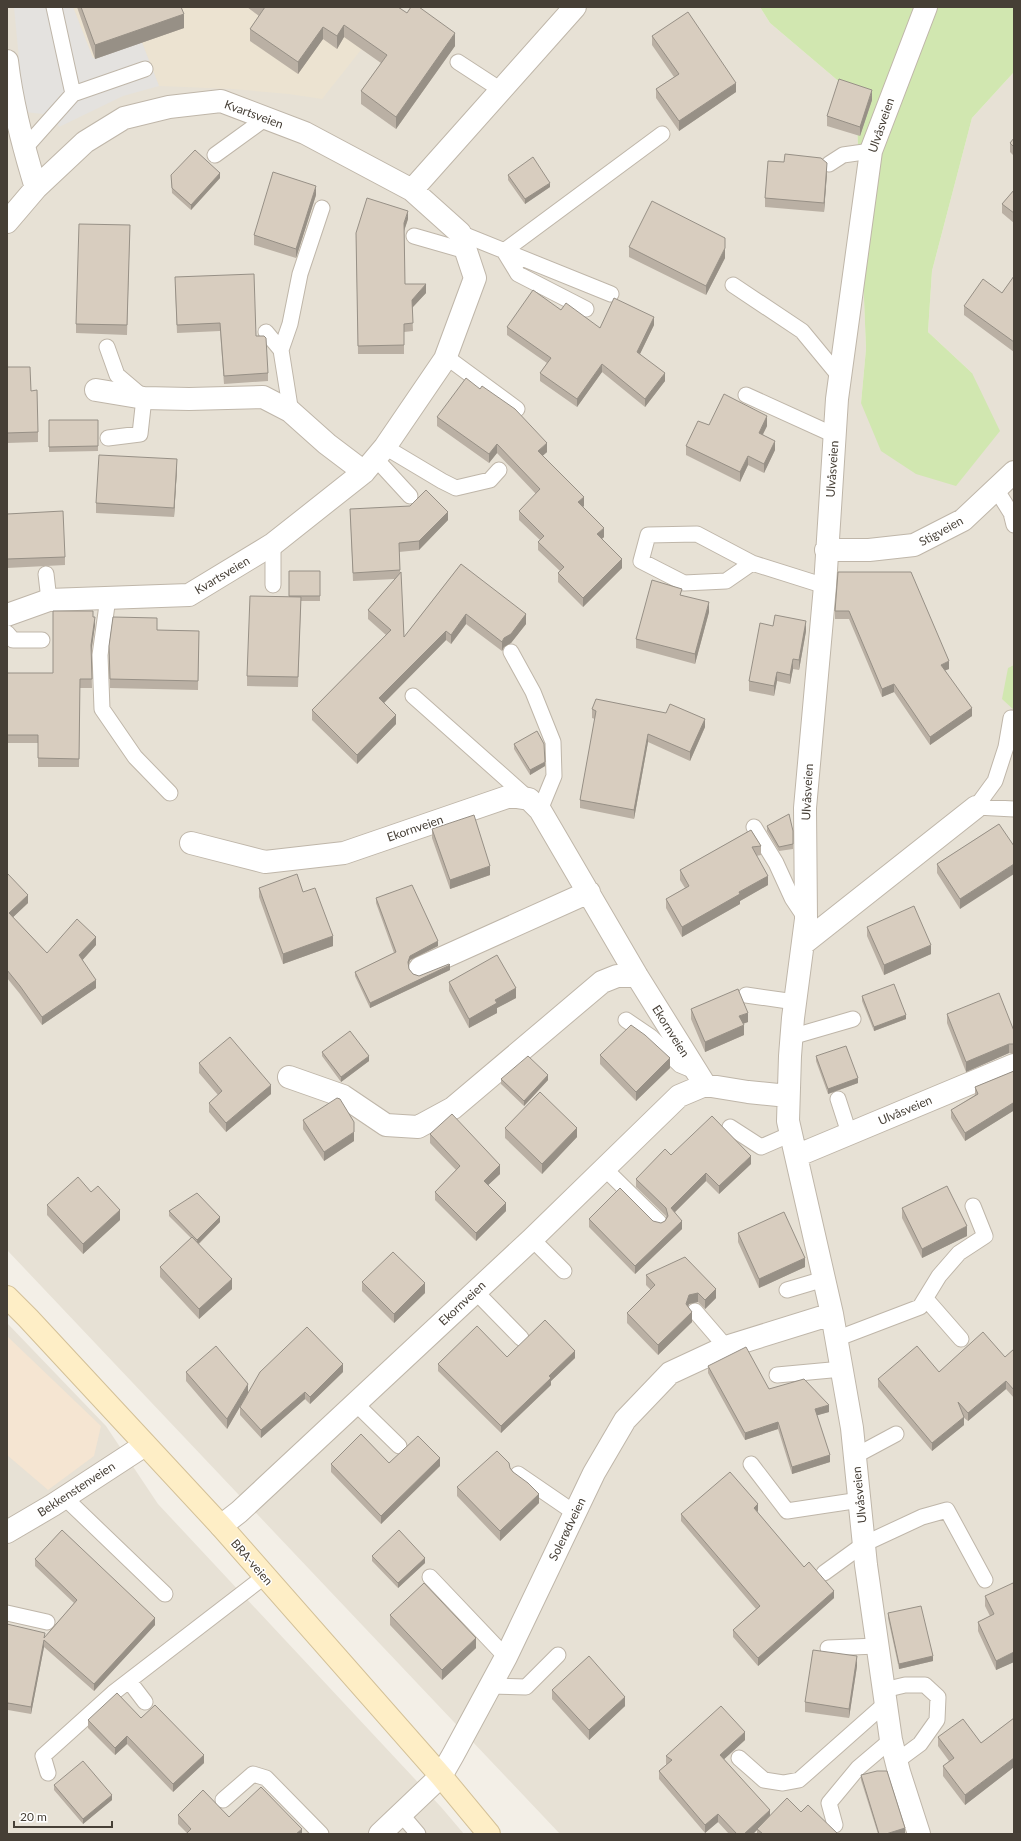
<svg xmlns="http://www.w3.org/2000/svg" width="1021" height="1841" font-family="Lato,sans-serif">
<rect width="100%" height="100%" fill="#f3efe7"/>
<path fill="#e7e1d5" d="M7,7H760L770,23L856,96L866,349L861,403L972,373L928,332L932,271L972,118L1014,72V1834H560L7,1250Z
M7,1323L106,1426L158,1504L441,1807L464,1834H7Z"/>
<path fill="#f5e5d2" d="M7,1336L101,1426L94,1456L48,1490L7,1455Z"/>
<path fill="#ece3d1" d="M73,7H395L322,99L289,94L233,89L159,86L141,40L93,58Z"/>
<path fill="#d1e7b0" d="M760,7H1014V72L972,118L932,271L928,332L972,373L1000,431L956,486L916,474L881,451L861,403L866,349L856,96L770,23Z
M1014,665V710L1002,699L1008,668Z"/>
<path fill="#e4e2df" d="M14,7H73L93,58L141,40L159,86L123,96L59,127L53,115L24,112Z"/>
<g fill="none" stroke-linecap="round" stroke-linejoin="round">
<g stroke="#bfb6a9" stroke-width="17">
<path id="service" d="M54,7L73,94L145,69
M458,62L501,90
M24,149L73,94
M215,155L266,118
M829,164L843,155L871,151
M460,233L611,294
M414,236L466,251
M733,285L802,331L840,377
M586,309L518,274L504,251L662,134
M266,332L281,350L291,413
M107,347L117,375L144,398L140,434L108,438
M281,350L290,324L300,274L322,208
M445,356L517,409
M746,395L834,435
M385,447L442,481L456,488L490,480L499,470
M375,458L410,496
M996,489L1011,513L1014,525
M273,544V585
M752,563L726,581L684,583L641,561L648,535L697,534L752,563L825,586
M46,574L49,600
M108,598L100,655L102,709L135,757L170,793
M7,633L13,640H42
M511,652L533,692L553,742L554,776L540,810
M413,696L529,799
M976,807L995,781L1006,747L1011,718
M976,807L1014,809
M754,827L776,863L792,898L806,919
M746,995L795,1002
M626,1020L651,1037L680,1065L697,1072
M791,1037L853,1019
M838,1099L849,1133
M730,1127L761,1147L791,1134
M604,1168L659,1222
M532,1239L564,1271
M787,1290L824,1279
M475,1291L521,1338
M926,1299L961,1339
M695,1311L726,1347
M836,1339L920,1307L939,1276L959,1253L985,1236L973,1206
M777,1375L842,1369
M355,1403L399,1446
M855,1456L896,1434
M751,1464L787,1511L860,1500
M518,1474L575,1513
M64,1497L165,1594
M824,1573L864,1544L922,1517L947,1510L985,1580
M430,1577L506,1657
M7,1613L47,1622
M828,1648L877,1646
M129,1681L145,1702
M490,1686L526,1687L558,1655
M884,1690L905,1685H925L938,1697L937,1720L920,1744L897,1761
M739,1758L764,1780L783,1783L799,1780L886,1703
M48,1773L43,1756L113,1693L265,1576
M223,1800L253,1774L266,1778L321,1834
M401,1814L418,1834
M835,1825L829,1803L858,1768L891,1740"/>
</g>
<g stroke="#bfb6a9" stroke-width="24">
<path id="minor" d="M7,61C12,105 23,146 36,188
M412,190L575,7
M7,222L36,188L85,142L124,118L169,107L221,101L305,133L412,190L460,233L475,278L445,359L385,447L364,472L273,544L189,595L49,600L7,615
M96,390L144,398L189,399L263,397L290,411L327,444L364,472
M826,550H869L914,545L963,520L1014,472
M191,843L265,862L344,853L510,796L529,799L540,810L637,976L705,1085
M804,943L976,807
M420,968L589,892
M289,1077L343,1096L386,1125L418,1127L453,1108L602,982L617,976H637
M796,1156L1014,1065
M221,1526L239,1512L532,1239L679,1096L705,1085L748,1092L788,1096
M7,1532L53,1505L145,1445
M380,1834L441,1776L453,1755L506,1657L594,1473L625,1420L670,1373L726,1347L832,1314
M919,1834L899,1772L891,1740L866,1565L852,1428L832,1314L788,1121L790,1056L793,1018L806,919L805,808L825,586L837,399L871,151L926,7"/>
</g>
<g stroke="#d3c097" stroke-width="24">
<path id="secondary" d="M7,1297L28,1318L221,1526L441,1776L489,1834"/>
</g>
<use href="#service" stroke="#fff" stroke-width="15"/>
<use href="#minor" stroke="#fff" stroke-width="22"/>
<use href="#secondary" stroke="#feeec6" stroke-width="22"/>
</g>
<path fill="#bab0a4" d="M77,7H181L184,28L95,59Z
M247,7H398L455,46L396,129L361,104V91L381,63L344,37L337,49L323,39L298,74L250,41V29L259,16Z
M652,36L736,92L679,131L656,98V89L674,77L652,45Z
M872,100L860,136L827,126V116Z
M1014,138V156L1010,152V143Z
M784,162L827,173L824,212L765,207V198Z
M171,175L220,178L191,210L172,193Z
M508,175L550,187L525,204L508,180Z
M1014,190V223L1002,213V204Z
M316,195L296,258L254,245V235Z
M408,219L404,231L405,284L426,293L412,308L413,331L404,332V354H358L356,233Z
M130,225L127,335L76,333V324Z
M629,247L725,258L706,295L629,257Z
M1014,276V352L964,315V306L1002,293Z
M175,285L256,336L268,373V381L224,384L220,331L177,333Z
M561,310L600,328L654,325L640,354L665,381L645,407L602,372L577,407L540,381V373L547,363L507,335V327Z
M7,367L31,391L38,432V442L7,443Z
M437,417L547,452L542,456L584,506L583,507L604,537L602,539L622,568L583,607L558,582V573L560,571L538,550V542L540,540L519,520V511L536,494L497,453L489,463L437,426Z
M49,420L98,446V451L49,452Z
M709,425L767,426L763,434L775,450L764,473L748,465L740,482L686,455V446Z
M177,469L174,517L96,513V503Z
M350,509L448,520L419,550L399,552L404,637L461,564L526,624L511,643L504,647L502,651L466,624L451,644L446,640L384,703L396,724L357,764L312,720V710L386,635L368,619V610L395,579L353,581Z
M7,514L65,557V565L7,568Z
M289,571H320V601H301L298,687L247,686V676L289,597Z
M838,572L949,669L945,670L972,716L930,745L894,692L882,697L849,619H835V611Z
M682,595L709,612L695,664L636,648V639Z
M93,617L95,625L91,652L92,688H80L79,767H38V743H7V673H53Z
M773,626L806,631L799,670L793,669L790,684L777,681L774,696L749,691V681Z
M157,630L199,631L198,690L110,688L109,646Z
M592,709L705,727L690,761L648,742L634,819L580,808V800L595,719L592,718Z
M514,744L545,766L530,775L514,749Z
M999,824L960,909L937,873V864Z
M767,826L793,831V849L779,851L767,831Z
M432,829L490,875L450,889L432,838Z
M751,830L761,846V855L756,856L768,885L740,901V904L682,937L666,908V899L685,888L680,880V870Z
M7,873L28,903L13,917L47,953L96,945L82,960L96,988L42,1025L20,994L7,978Z
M259,888L303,892L333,946L283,964L259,897Z
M376,898L438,946L410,960L408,965L409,969L413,974L419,976L450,970L370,1008L355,976V972L394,953L376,903Z
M867,927L931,954L884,975L867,936Z
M449,982L516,998L497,1008V1013L469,1028L449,991Z
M862,996L906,1019L874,1031L862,1001Z
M691,1009L748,1022L743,1024L744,1035L705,1052L691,1019Z
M947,1014L1014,1031V1054L1009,1053L966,1072L947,1023Z
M322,1052L369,1061L341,1082L322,1056Z
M600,1055L670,1068L636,1101L600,1064Z
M816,1056L858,1083L828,1094L816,1061Z
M199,1063L271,1094L226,1132L209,1112V1103L218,1095L199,1073Z
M1014,1071V1113L1013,1111L965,1141L951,1118V1110L975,1095V1087Z
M501,1079L548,1080L524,1106L501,1084Z
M303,1120L354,1141L324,1161L303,1129Z
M505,1128L577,1137L542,1174L505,1138Z
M430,1134L500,1174L488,1185L506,1211L476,1241L435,1200V1192L456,1170L430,1143Z
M671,1155L751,1164L719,1194L706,1181L675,1212L682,1229L635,1274L589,1227V1219L661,1223L665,1221L666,1218V1216L636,1187V1179Z
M91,1192L120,1220L83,1254L47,1215V1205Z
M902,1208L967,1236L922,1258L902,1218Z
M169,1211L220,1222L199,1244L232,1289L199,1319L160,1277V1267L191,1238L169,1216Z
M738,1233L805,1267L759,1288L738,1242Z
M646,1275L716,1298L705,1309L698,1302L689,1304L688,1306L692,1322L658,1355L627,1323V1313L651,1290L646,1285Z
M362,1282L425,1293L394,1323L362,1291Z
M1014,1349V1398L1006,1389L968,1421L963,1417L964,1425L932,1451L878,1387V1379L939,1372L1005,1357Z
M575,1358L551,1381V1385L501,1433L438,1371V1364Z
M708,1366L769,1389L829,1412L817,1415L830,1462L792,1474L778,1429L745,1440L708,1373Z
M186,1372L248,1393L227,1429L186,1381Z
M343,1372L310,1404L305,1399L261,1438L240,1415V1407Z
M389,1463L440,1466L381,1524L331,1472V1464Z
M510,1468L539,1503L500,1541L457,1496V1487Z
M758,1511L757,1512L804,1567L834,1598L758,1666L733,1637V1630L756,1609L681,1521V1514Z
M372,1556L425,1563L398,1588L372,1561Z
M35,1559L155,1625L94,1691L44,1647L31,1714L8,1710L7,1713V1624L45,1637L74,1603L35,1566Z
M1014,1585V1662L996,1670L978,1631V1622L990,1616L985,1606V1596Z
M888,1613L933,1661L899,1669L888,1618Z
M390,1615L476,1648L442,1680L390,1625Z
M857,1666L849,1718L805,1712V1702Z
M552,1690L625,1706L589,1740L552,1699Z
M141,1718L204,1763L173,1792L127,1744L115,1755L88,1728V1720Z
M1014,1718V1767L965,1805L943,1776V1766L949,1761L938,1746V1737L981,1743Z
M745,1740L724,1759L770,1816L801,1812L838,1834H757V1830L753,1834H729L718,1822L705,1833L659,1779V1771L667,1764H666V1756Z
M861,1775L905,1833L901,1834H878L861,1780Z
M54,1785L112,1800L83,1824L54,1790Z
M178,1815L229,1817L302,1834L187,1833L178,1824Z"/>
<path fill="#979086" d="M184,14V28L95,59V45Z
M344,25V37L337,49V36Z
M323,27V39L298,74V62Z
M455,33V46L396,129V117Z
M736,83V92L679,131V121Z
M872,90V100L860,136V127Z
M827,163V173L824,212V203Z
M220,173V178L191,210V205Z
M550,183V187L525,204V199Z
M316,186V195L296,258V249Z
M408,211V219L404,231V223Z
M725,248V258L706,295V286Z
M426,284V293L412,308V300Z
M654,317V325L637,360V352Z
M602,364V372L577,407V399Z
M665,373V381L645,407V399Z
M767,416V426L759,442V433Z
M775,441V450L764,473V464Z
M547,443V452L538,460V451Z
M497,444V453L489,463V454Z
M748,456V465L740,482V472Z
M177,459V469L174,517V508Z
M584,497V506L578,511V502Z
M448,512V520L419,550V541Z
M604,528V537L597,543V534Z
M622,559V568L583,607V598Z
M709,602V612L695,664V654Z
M466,614V624L451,644V635Z
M526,614V624L511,643L504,647L502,651V642L504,638Z
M95,617V625L91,654V645Z
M806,621V631L799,670V660Z
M446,631V640L379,708V698Z
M793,659V669L790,684V675Z
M949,661V669L941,672V665Z
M777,672V681L774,696V686Z
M894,684V692L882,697V689Z
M972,708V716L930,745V737Z
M396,715V724L357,764V755Z
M705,719V727L690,761V752Z
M648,734V742L634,819V810Z
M545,762V766L530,775V770Z
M1014,864V874L960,909V899Z
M490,866V875L450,889V880Z
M768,876V885L740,901V904L682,937V927L739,892Z
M28,895V903L9,921V913Z
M333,936V946L283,964V954Z
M96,937V945L79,964V955Z
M438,941V946L410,960L408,966V962L410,956Z
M931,945V954L884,975V965Z
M450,965V970L370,1008V1003Z
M96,980V988L42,1025V1017Z
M516,988V998L497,1008V1013L469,1028V1019L495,1000Z
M748,1013V1022L739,1025V1016Z
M906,1015V1019L874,1031V1027Z
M744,1025V1035L705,1052V1042Z
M1009,1044V1053L966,1072V1062Z
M369,1056V1061L341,1082V1077Z
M670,1058V1068L636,1101V1092Z
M548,1075V1080L524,1106V1101Z
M858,1078V1083L828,1094V1089Z
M271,1085V1094L226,1132V1123Z
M1013,1103V1111L965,1141V1133Z
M577,1128V1137L542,1174V1164Z
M354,1132V1141L324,1161V1152Z
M751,1156V1164L719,1194V1186Z
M500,1165V1174L484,1189V1181Z
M706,1173V1181L671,1216V1208Z
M506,1203V1211L476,1241V1233Z
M120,1210V1220L83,1254V1244Z
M220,1217V1222L197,1245V1240Z
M682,1221V1229L635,1274V1266Z
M967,1226V1236L922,1258V1249Z
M805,1258V1267L759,1288V1279Z
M232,1279V1289L199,1319V1309Z
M425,1283V1293L394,1323V1314Z
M716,1289V1298L705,1309V1300Z
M698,1293V1302L689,1304L686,1313V1304L689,1295Z
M692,1312V1322L658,1355V1345Z
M575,1351V1358L551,1381V1385L501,1433V1426L549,1376Z
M343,1364V1372L310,1404V1397Z
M1006,1381V1389L968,1421V1413Z
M248,1384V1393L227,1429V1419Z
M305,1392V1399L261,1438V1430Z
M829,1405V1412L815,1416V1409Z
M964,1417V1425L932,1451V1443Z
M778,1422V1429L745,1440V1433Z
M830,1455V1462L792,1474V1467Z
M440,1458V1466L381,1524V1516Z
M539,1494V1503L500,1541V1531Z
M758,1504V1511L754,1515V1508Z
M425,1558V1563L398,1588V1583Z
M834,1591V1598L758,1666V1658Z
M155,1618V1625L94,1691V1684Z
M476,1638V1648L442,1680V1670Z
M44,1640V1647L31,1714V1707Z
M1014,1652V1662L996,1670V1661Z
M857,1656V1666L849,1718V1709Z
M933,1656V1661L899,1669V1664Z
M625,1697V1706L589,1740V1730Z
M745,1732V1740L720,1763V1755Z
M127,1736V1744L115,1755V1748Z
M204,1755V1763L173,1792V1784Z
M1014,1758V1767L965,1805V1795Z
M112,1795V1800L83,1824V1819Z
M770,1810V1818L757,1829V1830L753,1834H744Z
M718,1814V1822L705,1833V1825Z
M905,1828V1833L901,1834H886Z
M302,1829V1834H296Z"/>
<path fill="#d8cdbf" stroke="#979086" d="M81,7H181L184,14L95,45Z
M265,7H398L407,13L411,7H419L455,33L396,117L361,91L387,55L344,25L337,36L323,27L298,62L250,29Z
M688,12L736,83L679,121L656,89L679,74L652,36Z
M839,79L872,90L860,127L827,116Z
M1014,138V147L1010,143Z
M195,150L220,173L191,205L172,188L171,175Z
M785,154L821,158L827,163L824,203L765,198L768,161L784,162Z
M533,157L550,183L525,199L508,175Z
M273,172L316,186L296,249L254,235Z
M1014,190V213L1002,204Z
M367,198L408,211L404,223L405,284H426L412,300L413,323L404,324V345L358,346L356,233Z
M652,201L725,238V248L706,286L629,247Z
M79,224L130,225L127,325L76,324Z
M254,274L256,336H264L266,338L268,373L224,376L220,323L177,325L175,277Z
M1014,276V342L964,306L983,279L1002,293Z
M533,290L561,310L566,303L600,328L614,298L654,317L637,352L665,373L645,399L602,364L577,399L540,373L551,358L507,327Z
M7,367H30L31,391L37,390L38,432L7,433Z
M466,378L480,389L482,386L515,409L547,443L538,451L584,497L578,502L604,528L597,534L622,559L583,598L558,573L564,567L538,542L544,536L519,511L540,489L497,444L489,454L437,417Z
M724,394L767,416L759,433L775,441L764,464L748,456L740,472L686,446L698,421L709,425Z
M49,420H98V446L49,447Z
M99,455L177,459L174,508L96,503Z
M426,490L448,512L419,541L399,543L400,570L353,573L350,509L410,506Z
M63,511L65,557L7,559V514Z
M461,564L526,614L511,634L504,638L502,642L466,614L451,635L446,631L379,698L396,715L357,755L312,710L391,630L368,610L401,572L404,637Z
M289,571H320V596H289Z
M838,572H911L949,661L941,665L972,708L930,737L894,684L882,689L849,611H835Z
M652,580L682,589L680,595L709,602L695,654L636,639Z
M250,596L301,597L298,677L247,676Z
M53,611H93V617H95L91,645L92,679H80L79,759L38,758V735H7V673H53Z
M775,615L806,621L799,660L793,659L790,675L777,672L774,686L749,681L760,623L773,626Z
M113,617L157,618V630L199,631L198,681L110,679L109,646Z
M596,699L666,713L670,704L705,719L690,752L648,734L634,810L580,800L596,711L592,709Z
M537,731L544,744L545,762L530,770L514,744Z
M789,814L793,831V844L779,847L767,826Z
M474,815L490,866L450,880L432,829Z
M999,824L1014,846V864L960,899L937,864Z
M751,830L761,846L752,847L768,876L739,892L740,894L682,927L666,899L689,886L680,870Z
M7,873L28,895L9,913L47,953L77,919L96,937L79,955L96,980L42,1017L20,986L7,970Z
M297,874L303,892L315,888L333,936L283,954L259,888Z
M412,885L438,941L410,956L408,962L409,969L413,974L419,976L449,964L450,965L370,1003L355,972L396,952L376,898Z
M914,906L931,945L884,965L867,927Z
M497,955L516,988L495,1000L497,1003L469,1019L449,982Z
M894,984L906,1015L874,1027L862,996Z
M738,989L748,1013L739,1016L744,1025L705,1042L691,1009Z
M999,993L1014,1031V1044H1009L966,1062L947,1014Z
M631,1025L645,1035L670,1058L636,1092L600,1055Z
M350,1031L369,1056L341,1077L322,1052Z
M230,1037L271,1085L226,1123L209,1103L222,1091L199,1063Z
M846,1046L858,1078L828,1089L816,1056Z
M528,1056L548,1075L524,1101L501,1079Z
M1014,1071V1105L1013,1103L965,1133L951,1110L978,1094L975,1087Z
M540,1092L577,1128L542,1164L505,1128Z
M337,1098L340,1099L354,1122V1132L324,1152L303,1120Z
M452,1114L500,1165L484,1181L506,1203L476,1233L435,1192L460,1166L430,1134Z
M712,1116L751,1156L719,1186L706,1173L671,1208L682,1221L635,1266L589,1219L620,1188L653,1221L661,1223L665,1221L668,1216L666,1208L636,1179L665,1149L671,1155Z
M78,1177L91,1192L98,1186L120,1210L83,1244L47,1205Z
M947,1186L967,1226L922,1249L902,1208Z
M197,1193L220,1217L197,1240L169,1211Z
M784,1212L805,1258L759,1279L738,1233Z
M192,1237L232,1279L199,1309L160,1267Z
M393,1252L425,1283L394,1314L362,1282Z
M685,1257L716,1289L705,1300L698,1293L689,1295L686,1304L692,1312L658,1345L627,1313L655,1285L646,1275Z
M545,1320L575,1351L549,1376L551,1378L501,1426L438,1364L477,1326L507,1357Z
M307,1327L343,1364L310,1397L305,1392L261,1430L240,1407L260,1372Z
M983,1332L1005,1357L1014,1349V1390L1006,1381L968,1413L958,1402L964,1417L932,1443L878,1379L917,1346L939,1372Z
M216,1346L248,1384L227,1419L186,1372Z
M746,1347L769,1389L804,1379L829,1405L815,1409L830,1455L792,1467L778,1422L745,1433L708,1366Z
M361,1434L389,1463L418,1436L440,1458L381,1516L331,1464Z
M497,1451L509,1463L510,1468L513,1472L528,1483L539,1494L500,1531L457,1487Z
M730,1472L758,1504L754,1508L804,1567L809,1562L834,1591L758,1658L733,1630L760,1606L681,1514Z
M62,1530L155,1618L94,1684L44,1640L31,1707L8,1703L7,1706V1624L45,1633L44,1638L77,1600L35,1559Z
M399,1530L425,1558L398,1583L372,1556Z
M424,1583L476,1638L442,1670L390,1615Z
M1013,1583L1014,1585V1652L996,1661L978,1622L994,1614L985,1596Z
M921,1606L933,1656L899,1664L888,1613Z
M813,1650L857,1656L849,1709L805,1702Z
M589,1656L625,1697L589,1730L552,1690Z
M117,1693L141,1718L155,1705L204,1755L173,1784L127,1736L115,1748L88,1720Z
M721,1706L745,1732L720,1755L770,1810L744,1834H737L718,1814L705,1825L659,1771L672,1760L666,1756Z
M1014,1718V1758L965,1795L943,1766L954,1758L938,1737L963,1719L981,1743Z
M83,1761L112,1795L83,1819L54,1785Z
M877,1771H887L905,1828L886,1834H879L861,1775Z
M261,1787L302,1829L296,1834H186L191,1829L178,1815L203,1790L229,1817Z
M787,1798L801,1812L808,1805L838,1834H763L757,1829Z"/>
<g text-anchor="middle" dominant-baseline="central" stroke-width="3" stroke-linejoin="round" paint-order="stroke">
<g font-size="12" fill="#463f36" stroke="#fff">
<text transform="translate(254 114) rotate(20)">Kvartsveien</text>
<text transform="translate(881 125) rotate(-71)">Ulvåsveien</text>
<text transform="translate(832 469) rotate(-86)">Ulvåsveien</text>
<text transform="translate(941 531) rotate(-29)">Stigveien</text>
<text transform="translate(222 575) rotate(-31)">Kvartsveien</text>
<text transform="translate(807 792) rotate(-87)">Ulvåsveien</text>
<text transform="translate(415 828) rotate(-19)">Ekornveien</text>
<text transform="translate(671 1031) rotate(58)">Ekornveien</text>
<text transform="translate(905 1110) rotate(-23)">Ulvåsveien</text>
<text transform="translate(462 1303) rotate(-43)">Ekornveien</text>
<text transform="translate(76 1489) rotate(-33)">Bekkenstenveien</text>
<text transform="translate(859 1495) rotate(-96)">Ulvåsveien</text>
<text transform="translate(567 1529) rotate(-64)">Solerødveien</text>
<text transform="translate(252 1562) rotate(49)">BRA-veien</text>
</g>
</g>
<rect width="1021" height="1841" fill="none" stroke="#463f36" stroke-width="16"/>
<path d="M14 1821v6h98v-6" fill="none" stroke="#463f36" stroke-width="2"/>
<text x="20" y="1821" font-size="12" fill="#463f36" stroke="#ffffff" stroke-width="3" paint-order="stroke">20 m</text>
</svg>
